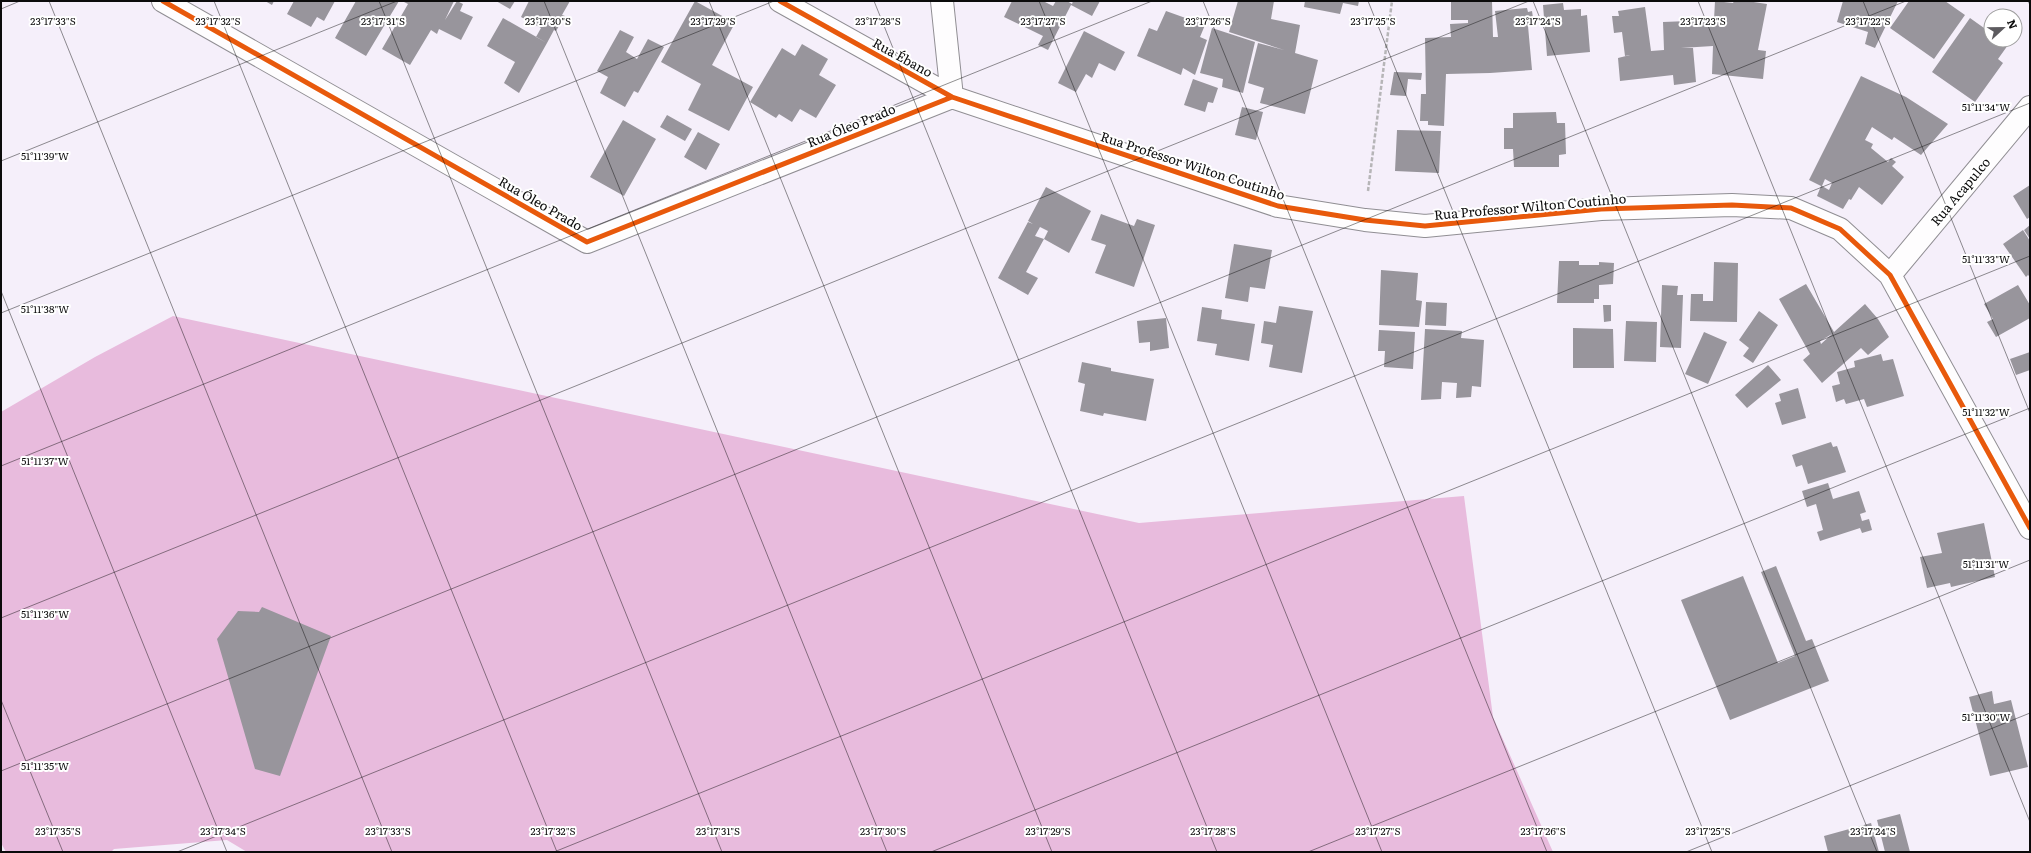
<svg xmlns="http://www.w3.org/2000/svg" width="2031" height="853" font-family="Literata,serif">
<rect width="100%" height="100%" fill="#f5effa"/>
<path fill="#e8bbdd" d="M173,316L1139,523L1464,496L1493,717L1553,852H247L227,840L114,849L111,852H6L1,843V412L95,357Z"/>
<path fill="#98959c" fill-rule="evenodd" d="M265,1H274L272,5Z
M294,1H335L324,21L317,17L311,27L287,14Z
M356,1H399L366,56L335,38Z
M402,1H454L445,20L457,1L463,4L460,11L473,17L461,40L439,29L437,34L431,30L410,65L382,49L408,4Z
M496,1H515L510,9Z
M529,1H570L562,15L565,16L556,31L554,30L547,43L536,37L541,28L521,17Z
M695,1L735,23L712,65L753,87L729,131L688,110L701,84L661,62Z
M1012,1H1043L1053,6L1056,1H1067L1072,4L1073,1H1100L1092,16L1071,5L1048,50L1038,45L1043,36L1004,17Z
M1238,1H1274L1271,19L1300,25L1295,53L1318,60L1305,114L1260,103L1264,88L1248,83L1258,43L1284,50L1229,32Z
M1305,1H1359L1358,6L1343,3L1340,14L1304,7Z
M1451,1H1492L1493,37H1498L1495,11L1527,8L1528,12L1532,11L1534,25L1528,26L1532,70L1490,73L1446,74L1444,126L1428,125V121H1420L1421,94H1426L1425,38L1451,37L1450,24L1468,23V20H1451Z
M1715,1L1733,3L1734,1H1747L1767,4L1758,50L1766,51L1763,79L1712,74L1713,46L1681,48H1693L1696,82L1674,85L1673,75L1620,81L1618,58L1630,55L1625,56L1622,32L1614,33L1612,16H1619L1618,11L1645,7L1651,51L1664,50L1663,22L1714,20Z
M1843,1H1898L1875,48L1865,44L1868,32L1837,22Z
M1909,1H1945L1965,15L1934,59L1890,28Z
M1563,3L1564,10L1581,9V16L1587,15L1590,52L1547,56L1543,5Z
M1166,11L1205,25L1200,37L1207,40L1195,75L1183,68L1181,75L1137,56L1149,28L1157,31Z
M503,18L547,43L519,93L504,83L515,62L487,46Z
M1970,18L1991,33V40H2001L2008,45L1998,59L2003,63L1975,102L1932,72Z
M1212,28L1255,42L1243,93L1222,87L1223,79L1200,73Z
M620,30L634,37L626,52L637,59L648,39L664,47L638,93L634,91L625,107L600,93L608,77L597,71Z
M1084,31L1125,52L1115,71L1099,63L1092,78L1086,74L1076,92L1058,83Z
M802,44L828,59L819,75L836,85L816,118L800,109L792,122L779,114L776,118L750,102L782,48L795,56Z
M1394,72L1422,73L1421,80L1408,79L1406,96L1390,95Z
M1861,76L1906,97L1948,124L1921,155L1894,137L1892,140L1872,127L1865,140L1873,144L1871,148L1888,162L1891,158L1896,162L1892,166L1904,177L1882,205L1859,187L1851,200L1849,199L1843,209L1817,196L1821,186L1809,180ZM1825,179L1832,183L1829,190L1822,186Z
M1193,79L1218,88L1213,103L1208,102L1205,112L1184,105Z
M1242,107L1263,112L1256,140L1235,135Z
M1556,112L1557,123H1565L1566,154L1559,155V167H1514L1513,149H1504V128H1513V113Z
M667,115L692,129L685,141L660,127Z
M623,120L656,139L624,196L590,177Z
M1397,130L1441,131L1439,173L1395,171Z
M698,132L720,144L706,170L684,157Z
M2030,185V217L2027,219L2013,196Z
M1046,187L1091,211L1069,253L1044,239L1048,231L1040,227L1035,236L1044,239L1026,272L1038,278L1028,295L998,278L1028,222L1033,224L1028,221Z
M1101,214L1134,226L1137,219L1155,225L1134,287L1095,273L1106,245L1091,240Z
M2030,225V239L2024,230Z
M2023,230L2030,241V277L2028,275L2026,277L2003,244Z
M1234,244L1272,250L1265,289L1250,287L1248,302L1225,298Z
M1559,261H1579V265H1599V262L1614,263L1613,284L1599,285V299H1594V303H1557Z
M1714,262L1738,263L1737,322L1690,321L1691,294H1703V301H1713Z
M1381,270L1418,273L1416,300L1422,301L1419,327L1379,325Z
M1806,284L1834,332L1865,304L1878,319L1889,337L1868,355L1861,348L1822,383L1803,360L1810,354L1779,299ZM1832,334L1821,344L1820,341Z
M1662,285L1678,286L1677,295H1683L1681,348L1660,347Z
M2018,285L2030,305V318L1996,337L1987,322L1993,319L1984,304Z
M1426,302L1447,303L1446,326L1425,325Z
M1603,305H1611V321L1604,322Z
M1279,306L1313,311L1302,373L1269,367L1273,345L1261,343L1264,321L1276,323Z
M1202,307L1222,310L1221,319L1255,324L1249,361L1215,355L1217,344L1197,341Z
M1759,311L1778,325L1753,363L1743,356L1749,348L1739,340Z
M1166,318L1169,348L1150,351V342L1139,343L1137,321Z
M1626,321L1657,322L1656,362L1624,361Z
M1573,328L1613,329L1614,368H1573Z
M1425,329L1462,331L1461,338L1484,340L1481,387L1472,386L1471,397L1456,398L1457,383L1442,382L1441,399L1421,400Z
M1379,330L1415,332L1413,369L1384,367L1385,351H1378Z
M1704,332L1727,342L1708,384L1685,374Z
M2030,352V370L2016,375L2010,359Z
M1881,354L1883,361L1893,359L1904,396L1867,407L1864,399L1846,404L1844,399L1836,402L1832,386L1840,384L1837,372L1855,367L1854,361Z
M1082,362L1111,368V371L1154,379L1146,421L1104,413L1103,416L1080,411L1085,384L1078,382Z
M1768,365L1781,380L1747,408L1735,395Z
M1798,388L1806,418L1782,425L1775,403L1781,401L1779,394Z
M1831,442L1833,447L1837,446L1846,472L1808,484L1802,465L1796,467L1792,455Z
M1828,483L1833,499L1859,491L1866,512L1860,514L1862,521L1869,519L1872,530L1862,533L1860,528L1820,541L1817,532L1823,530L1816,504L1807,507L1802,491Z
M1984,523L1995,577L1951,587L1950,583L1927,588L1920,557L1942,553L1937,533Z
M1776,566L1806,641L1812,639L1829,681L1730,720L1681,600L1743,576L1778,663L1795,656L1761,572Z
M262,607L331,636L280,776L255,769L217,639L238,611L259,612Z
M1992,691L1994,704L2011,700L2028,767L1990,776L1969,697Z
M1900,814L1910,852H1885L1877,820Z
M1871,823L1879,852H1828L1824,836Z"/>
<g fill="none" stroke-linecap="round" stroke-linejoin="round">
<g stroke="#908e93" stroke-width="24">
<path id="street" d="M163,1L587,242L952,97
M780,1L952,97L1278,206L1365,220L1425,226L1601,209L1732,205L1791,208L1840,229L1890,275L2030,528
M942,1L952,97
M1890,275L2030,107"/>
</g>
<path stroke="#b6b5b7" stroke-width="2.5" stroke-dasharray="4 2" stroke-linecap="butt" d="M1368,191L1392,1"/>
<use href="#street" stroke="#fefdfe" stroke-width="22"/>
<g stroke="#fff" stroke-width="8">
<path id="cycleway" d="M163,1L587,242L952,97
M780,1L952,97L1278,206L1365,220L1425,226L1601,209L1732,205L1791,208L1840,229L1890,275L2030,528"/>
</g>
<use href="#cycleway" stroke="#e8590c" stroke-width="5"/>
</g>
<path fill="none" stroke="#0b0b0b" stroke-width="1" stroke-opacity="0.45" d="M49,1L392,852M214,1L557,852M379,1L722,852M544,1L887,852M709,1L1052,852M874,1L1217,852M1039,1L1382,852M1203,1L1547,852M1368,1L1712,852M1533,1L1877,852M1698,1L2030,822M1863,1L2030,413M2028,1L2030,5M1,9L20,1M1,161L397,1M1,291L227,852M1,313L774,1M1,466L1152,1M1,618L1529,1M1,700L63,852M1,771L1906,1M177,852L2030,103M554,852L2030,256M931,852L2030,408M1308,852L2030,560M1686,852L2030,713"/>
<g text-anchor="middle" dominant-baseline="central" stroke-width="4" stroke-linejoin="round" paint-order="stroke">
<g font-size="13" fill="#0b0b0b" stroke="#fff">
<text transform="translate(903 57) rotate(29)">Rua Ébano</text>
<text transform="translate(851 125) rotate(-22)">Rua Óleo Prado</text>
<text transform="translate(1193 165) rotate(18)">Rua Professor Wilton Coutinho</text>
<text transform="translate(1960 191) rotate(-50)">Rua Acapulco</text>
<text transform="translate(541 203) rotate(30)">Rua Óleo Prado</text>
<text transform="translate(1530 206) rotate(-5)">Rua Professor Wilton Coutinho</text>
</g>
</g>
<g font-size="10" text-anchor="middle" fill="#0b0b0b" stroke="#fff" stroke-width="4" stroke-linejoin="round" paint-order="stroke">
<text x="218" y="25">23°17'32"S</text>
<text x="548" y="25">23°17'30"S</text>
<text x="713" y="25">23°17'29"S</text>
<text x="1043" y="25">23°17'27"S</text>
<text x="1208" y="25">23°17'26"S</text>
<text x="1373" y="25">23°17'25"S</text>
<text x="1538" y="25">23°17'24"S</text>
<text x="1703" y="25">23°17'23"S</text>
<text x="53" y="25">23°17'33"S</text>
<text x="383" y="25">23°17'31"S</text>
<text x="878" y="25">23°17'28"S</text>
<text x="1868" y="25">23°17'22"S</text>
<text x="1986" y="111">51°11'34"W</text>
<text x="45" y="160">51°11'39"W</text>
<text x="1986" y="263">51°11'33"W</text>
<text x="45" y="313">51°11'38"W</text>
<text x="1986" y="416">51°11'32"W</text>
<text x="45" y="465">51°11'37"W</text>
<text x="1986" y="568">51°11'31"W</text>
<text x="45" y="618">51°11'36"W</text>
<text x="1986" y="721">51°11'30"W</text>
<text x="45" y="770">51°11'35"W</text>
<text x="58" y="835">23°17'35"S</text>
<text x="223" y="835">23°17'34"S</text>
<text x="388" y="835">23°17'33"S</text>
<text x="553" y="835">23°17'32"S</text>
<text x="718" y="835">23°17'31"S</text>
<text x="883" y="835">23°17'30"S</text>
<text x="1048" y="835">23°17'29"S</text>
<text x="1213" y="835">23°17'28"S</text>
<text x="1378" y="835">23°17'27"S</text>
<text x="1543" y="835">23°17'26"S</text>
<text x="1708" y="835">23°17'25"S</text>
<text x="1873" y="835">23°17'24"S</text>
</g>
<rect width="2031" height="853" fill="none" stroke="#0b0b0b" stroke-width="4"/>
<g transform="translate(2003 28) rotate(68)"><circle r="19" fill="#ffffff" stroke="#9d9d9d"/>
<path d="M0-3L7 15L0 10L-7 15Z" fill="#5d5b5f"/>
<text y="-6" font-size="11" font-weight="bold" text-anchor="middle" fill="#0b0b0b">N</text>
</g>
</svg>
